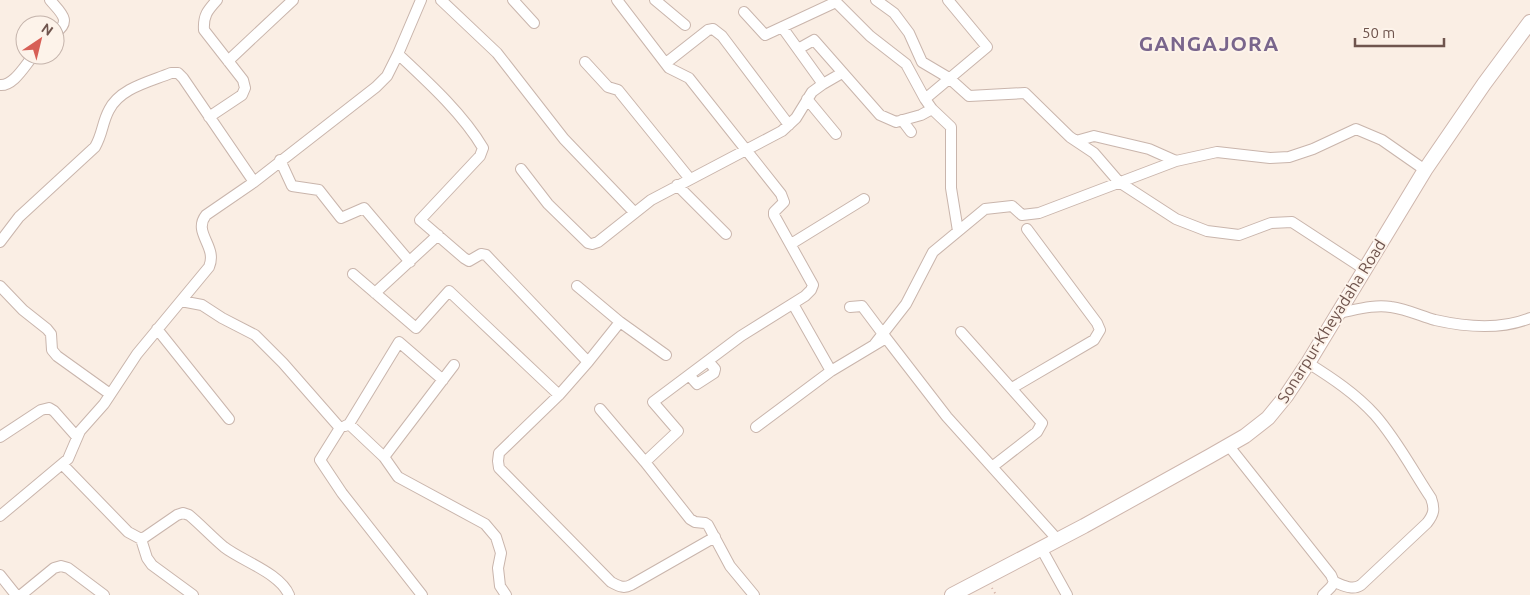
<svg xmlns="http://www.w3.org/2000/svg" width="1530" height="595" font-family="Ubuntu,sans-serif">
<rect width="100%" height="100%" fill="#faeee4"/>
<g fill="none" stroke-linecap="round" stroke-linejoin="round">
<g stroke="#c9b5ac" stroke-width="12">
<path id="street" d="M50,0C60,12 73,21 55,33
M441,0L497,53L564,139L634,212
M513,0L534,23
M617,0L669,68L689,78L781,194L784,202L774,212V215L813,285L811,290L805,296L741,336L653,402L678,431L645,462L690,519L695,522L705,523L708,525L730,566L754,595
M655,0L685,25
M876,0L894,13L909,33L922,62L949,78L969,96L1025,93L1070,137L1094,153L1119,182L1176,219L1207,231L1239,235L1271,223L1292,222L1364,269
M744,12L765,35L836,2L870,36L906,64L925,99L932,109L921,115L896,122L880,115L814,40L798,49
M782,27L823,84L842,73
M398,54C428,82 463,114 483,148L480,156L420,220L464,258L469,261L481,254L486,255L588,362
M228,61L293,0
M585,62L608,87L618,90L690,179
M666,63L708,30L713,29L722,36L789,125
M0,85C14,86 25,65 34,55
M807,99L836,134
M925,99L987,47L948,0
M932,109L951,127V188L958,231
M209,117L242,95L245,88L243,80L204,30C203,15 208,10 217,0
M902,120L911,132
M1076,141L1094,136L1149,149L1176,161
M280,160L292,186L319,190L341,218L364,208L410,262
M521,169L548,204L588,243L592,244L598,242L651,200L782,131L796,118L812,92L823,84
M677,185L726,234
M0,242L19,217L95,147C103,133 102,123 109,110C120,88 149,82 171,73H178L183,78L254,182
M791,244L864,199
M353,274L416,328L449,291L559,395
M0,286L23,310L47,329L51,334L52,350L57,356L110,394
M577,286L620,322L666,355
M375,293L438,235
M181,301L202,305L222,318L255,335L283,363L340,428L320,460L342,493L422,595
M793,304L831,371
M850,307L862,306L886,338
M1338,313C1355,310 1374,304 1391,307C1406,309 1421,316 1435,320C1466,327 1501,330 1530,318
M620,322L588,362L559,395L499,453L498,461L499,468L611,582C619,586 623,589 631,585L715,537
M157,329L229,419
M961,332L1042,423L1037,432L992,467
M874,345L906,304L933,252L985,209L1012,206L1022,215L1039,213L1176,161L1217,152L1270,158L1289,157L1313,149L1356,129L1382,140L1425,170
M1308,363C1332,378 1356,394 1375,415C1397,440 1413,471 1431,498C1435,509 1434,514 1427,523L1361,585C1352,591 1343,585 1334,582
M689,375L697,384L714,373L715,369L708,361
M1012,388L1094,340L1100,330L1097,323L1027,229
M600,409L645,462
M349,424L384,457L398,477L485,524L496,537L501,553L498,568L500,586L506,595
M345,426L349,424L399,342L443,380
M756,427L831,371L886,338L947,417L1057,539
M0,437L41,410L49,408L54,411L77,437
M1228,445L1331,575L1334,582L1331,587L1323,595
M384,457L454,365
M63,465L128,532L141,539L145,537L177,515L183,513L189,515C201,525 212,537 224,547C242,561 280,573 289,595
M0,516L68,459L80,431L104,404L137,354L209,267C218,246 192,233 206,215L254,182L376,87L387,76L398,54L421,0
M141,539L147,558L152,565L193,595
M1041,548L1067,595
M0,575L16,595
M21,595L54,568L61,566L68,568L104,595"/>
</g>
<g stroke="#ceb6ad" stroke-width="16">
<path id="secondary" d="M952,595L1084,526L1210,456L1245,436L1268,418L1286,396L1308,363L1425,170L1484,84L1530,22"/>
</g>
<path stroke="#d1ada2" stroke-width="2" stroke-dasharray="1 4" stroke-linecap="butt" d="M992,588L996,595"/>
<use href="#street" stroke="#fff" stroke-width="10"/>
<use href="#secondary" stroke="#fff" stroke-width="14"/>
</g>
<g text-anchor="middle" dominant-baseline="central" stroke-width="4" stroke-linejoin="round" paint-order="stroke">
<g font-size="16" fill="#6f544d" stroke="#fdf3ea">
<text transform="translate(1331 321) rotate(-58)">Sonarpur-Kheyadaha Road</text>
</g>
<g font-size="21" font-weight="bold" letter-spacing="1" fill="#79658c" stroke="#fdf3ea">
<text x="1209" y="43">GANGAJORA</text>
</g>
</g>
<g transform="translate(40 40) rotate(35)"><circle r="24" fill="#fdf3ea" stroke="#c4b3ab"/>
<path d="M0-4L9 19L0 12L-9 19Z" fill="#d75f56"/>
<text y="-8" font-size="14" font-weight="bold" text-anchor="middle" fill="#6f544d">N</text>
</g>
<path d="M1355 38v8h89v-8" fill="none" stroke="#6f544d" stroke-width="2.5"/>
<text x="1362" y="38" font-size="15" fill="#6f544d" stroke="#fdf3ea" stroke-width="4" paint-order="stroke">50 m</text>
</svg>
